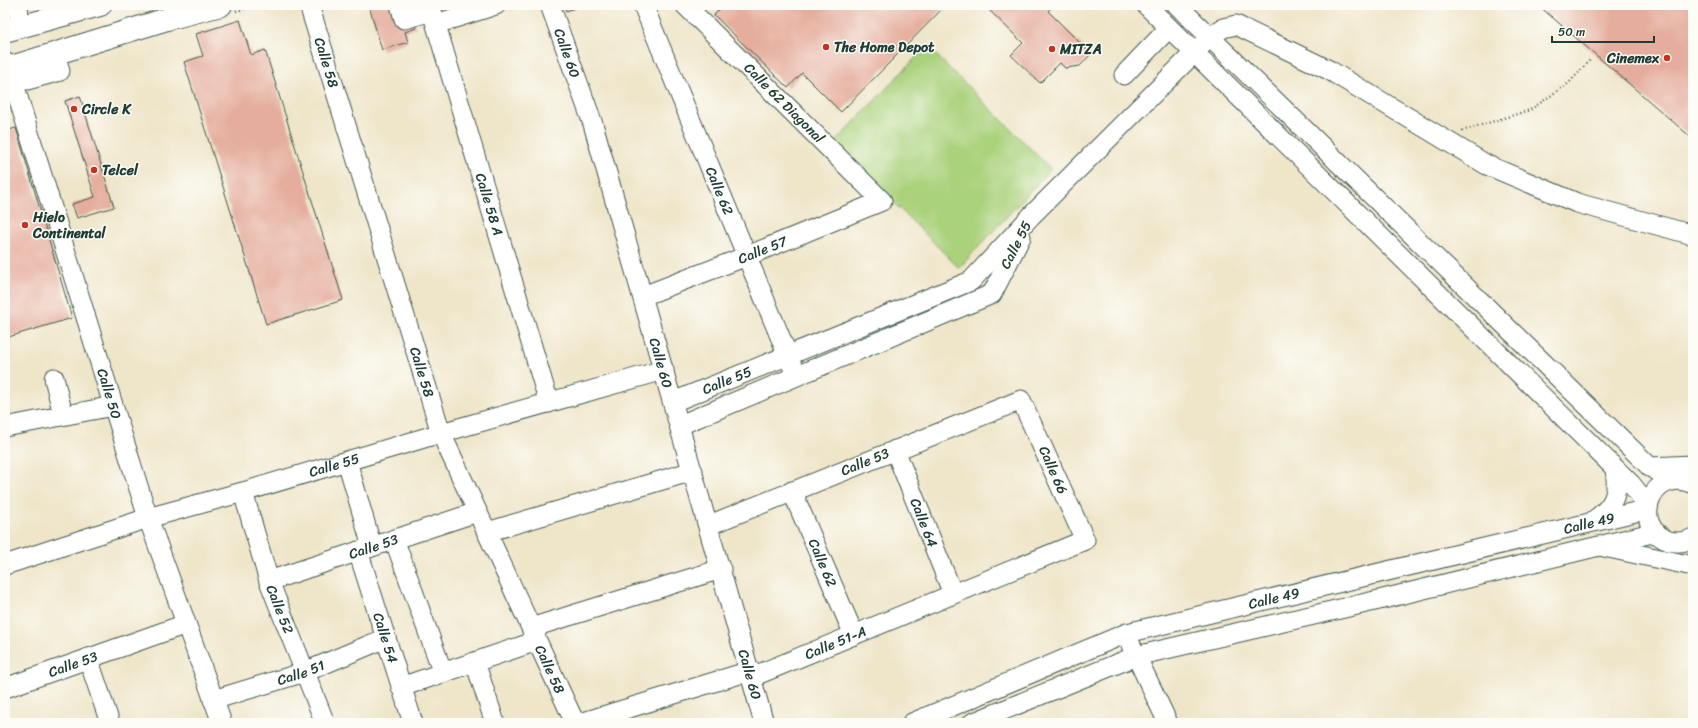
<svg xmlns="http://www.w3.org/2000/svg" width="1698" height="728" viewBox="0 0 1698 728" font-family="Sriracha,sans-serif">
  <style>
    .green { fill: #aad17c; stroke: #648758 }
    .building { fill: #e5ad9d }
    .lines { fill: none; stroke-linecap: round; stroke-linejoin: round }
    .minor-casing { stroke: #3e564a; stroke-width: 21 }
    .major-casing { stroke: #3e564a; stroke-width: 24 }
    .path { stroke: #3e564a; stroke-width: 2.5; stroke-dasharray: 1 3; stroke-linecap: butt }
    .minor { stroke: #fff; stroke-width: 19 }
    .major { stroke: #fff; stroke-width: 22 }
    .poi-dot { fill: #c8321e; stroke: #fdfcf7; stroke-width: 1.5 }
    .labels { text-anchor: middle; dominant-baseline: central; stroke-width: 3; stroke-linejoin: round; paint-order: stroke }
    .poi-label { font-size: 14px; font-weight: bold; fill: #1f3d34; stroke: #fdfcf7; text-anchor: start }
    .street-label { font-size: 14px; fill: #1f3d34; stroke: #fdfcf7 }
  </style>
  <rect width="100%" height="100%" fill="#fdfcf7"/>
  <filter id="ink" filterUnits="userSpaceOnUse"><feTurbulence type="fractalNoise" baseFrequency=".025" numOctaves="2"/><feDisplacementMap in="SourceGraphic" scale="8" xChannelSelector="R" yChannelSelector="G"/><feConvolveMatrix kernelMatrix="1 2 1 2 8 2 1 2 1" color-interpolation-filters="sRGB"/></filter>
  <filter id="wash" filterUnits="userSpaceOnUse"><feTurbulence type="fractalNoise" baseFrequency=".012" numOctaves="4" result="noise"/><feDisplacementMap in="SourceGraphic" scale="16" xChannelSelector="R" yChannelSelector="G"/><feGaussianBlur stdDeviation="0.9" result="paint"/><feColorMatrix in="noise" values="0 0 0 0 0 0 0 0 0 0 0 0 0 0 0 0 0 1.4 0 .05"/><feComposite in="paint" operator="in"/></filter>
  <g filter="url(#wash)">
    <rect width="100%" height="100%" fill="#efe6ca"/>
    <path class="green" d="M 927,46 L 1051,169 L 959,268 L 834,143 Z"/>
    <g id="blocks">
      <g class="building">
        <path d="M 5,5 L 12,5 L 5,17 Z"/>
        <path d="M 372,5 L 396,5 L 414,21 L 416,28 L 405,32 L 408,42 L 382,50 L 369,6 Z"/>
        <path d="M 563,5 L 584,5 L 566,11 Z"/>
        <path d="M 724,5 L 946,5 L 841,112 L 802,73 L 788,88 L 714,15 Z"/>
        <path d="M 984,5 L 1006,5 L 1009,8 L 1012,5 L 1054,5 L 1048,11 L 1091,54 L 1080,66 L 1065,68 L 1060,63 L 1040,83 L 1011,55 L 1023,43 Z"/>
        <path d="M 1538,5 L 1693,5 L 1693,139 Z"/>
        <path d="M 240,20 L 251,55 L 265,50 L 343,300 L 266,324 L 184,62 L 203,56 L 196,34 Z"/>
        <path d="M 80,96 L 114,207 L 77,218 L 72,204 L 95,197 L 65,101 Z"/>
        <path d="M 16,128 L 72,318 L 5,338 L 5,131 Z"/>
      </g>
    </g>
  </g>
  <g filter="url(#ink)">
    <use href="#blocks" fill-opacity="0" stroke="#3e564a" stroke-width="1"/>
    <g class="lines">
      <defs>
        <g id="minor">
          <path d="M 18,5 L 20,27"/>
          <path id="s1" d="M 309,5 L 441,433 L 575,723"/>
          <path d="M 400,5 L 404,19 L 432,11"/>
          <path id="s2" d="M 430,5 L 549,403"/>
          <path id="s3" d="M 550,5 L 593,124 L 764,723"/>
          <path id="s4" d="M 643,5 L 793,368"/>
          <path d="M 1146,5 L 1631,484 L 1648,505"/>
          <path d="M 1177,5 L 1650,467 L 1673,480"/>
          <path d="M 436,24 L 496,5"/>
          <path id="s5" d="M 5,62 L 9,68 L 21,107 L 148,518 L 222,723"/>
          <path d="M 22,64 L 27,80 L 60,71 L 55,54"/>
          <path d="M 1124,75 L 1169,28"/>
          <path id="s6" d="M 643,296 L 747,256 L 882,201 L 685,5"/>
          <path d="M 54,378 L 63,415"/>
          <path id="s7" d="M 673,402 L 971,281 L 1031,216 L 1210,37 L 1223,28 L 1236,25 L 1329,70 L 1487,165 L 1577,203 L 1693,235"/>
          <path d="M 680,425 L 992,294 L 1021,237"/>
          <path d="M 5,427 L 113,406"/>
          <path id="s8" d="M 895,450 L 953,594"/>
          <path d="M 347,461 L 372,547"/>
          <path d="M 1650,467 L 1693,465"/>
          <path d="M 1693,484 C 1652,465 1628,526 1669,541 C 1677,543 1686,542 1693,538"/>
          <path id="s9" d="M 792,491 L 854,635"/>
          <path id="s10" d="M 243,492 L 269,581 L 325,723"/>
          <path d="M 1593,521 C 1614,506 1619,495 1615,469"/>
          <path d="M 487,532 L 693,471"/>
          <path d="M 394,539 L 443,673"/>
          <path d="M 1604,547 L 1693,566"/>
          <path id="s11" d="M 358,551 L 413,723"/>
          <path id="s12" d="M 5,565 L 148,518 L 243,492 L 441,433 L 664,370"/>
          <path id="s13" d="M 269,581 L 477,512"/>
          <path d="M 1131,645 L 1168,723"/>
          <path d="M 88,658 L 110,723"/>
          <path d="M 475,662 L 495,723"/>
          <path d="M 401,687 L 528,644 L 540,625 L 721,569"/>
          <path id="s14" d="M 5,688 L 186,624"/>
          <path id="s15" d="M 213,700 L 305,672 L 386,638"/>
          <path id="s16" d="M 580,723 L 740,674 L 759,674 L 1085,540 L 1021,400 L 709,525"/>
          <path id="s17" d="M 912,723 L 1127,633 L 1648,509"/>
          <path d="M 972,723 L 1136,656 L 1379,600 L 1656,532"/>
        </g>
        <g id="major">
          <path d="M 5,31 L 100,5"/>
          <path d="M 5,69 L 167,19 L 221,5"/>
        </g>
      </defs>
      <use href="#minor" class="minor-casing"/>
      <use href="#major" class="major-casing"/>
      <g class="path">
        <path d="M 236,11 L 259,5"/>
        <path d="M 1462,131 L 1530,110 L 1569,83 L 1590,60"/>
      </g>
      <use href="#minor" class="minor"/>
      <use href="#major" class="major"/>
    </g>
  </g>
  <g class="poi-dot">
    <circle cx="826" cy="47" r="4"/>
    <circle cx="1052" cy="49" r="4"/>
    <circle cx="1667" cy="58" r="4"/>
    <circle cx="74" cy="109" r="4"/>
    <circle cx="94" cy="170" r="4"/>
    <circle cx="25" cy="225" r="4"/>
  </g>
  <g class="labels">
    <g class="poi-label">
      <text x="834" y="47">The Home Depot</text>
      <text x="1060" y="49">MITZA</text>
      <text x="1659" y="58" text-anchor="end">Cinemex</text>
      <text x="82" y="109">Circle K</text>
      <text x="102" y="170">Telcel</text>
      <text x="33" y="217">Hielo<tspan x="33" dy="16">Continental</tspan></text>
    </g>
    <g class="street-label">
      <text stroke="none"><textPath href="#s3" startOffset="51">Calle 60</textPath></text>
      <text stroke="none"><textPath href="#s1" startOffset="60">Calle 58</textPath></text>
      <text transform="translate(784 103) rotate(45)">Calle 62 Diagonal</text>
      <text stroke="none"><textPath href="#s4" startOffset="201">Calle 62</textPath></text>
      <text stroke="none"><textPath href="#s2" startOffset="208">Calle 58 A</textPath></text>
      <text transform="translate(1016 245) rotate(-63)">Calle 55</text>
      <text stroke="none"><textPath href="#s6" startOffset="128">Calle 57</textPath></text>
      <text stroke="none"><textPath href="#s3" startOffset="375">Calle 60</textPath></text>
      <text stroke="none"><textPath href="#s1" startOffset="384">Calle 58</textPath></text>
      <text stroke="none"><textPath href="#s7" startOffset="58">Calle 55</textPath></text>
      <text stroke="none"><textPath href="#s5" startOffset="348">Calle 50</textPath></text>
      <text transform="translate(865 462) rotate(-22)">Calle 53</text>
      <text stroke="none"><textPath href="#s12" startOffset="344">Calle 55</textPath></text>
      <text transform="translate(1053 470) rotate(66)">Calle 66</text>
      <text stroke="none"><textPath href="#s8" startOffset="78">Calle 64</textPath></text>
      <text stroke="none"><textPath href="#s17" startOffset="708">Calle 49</textPath></text>
      <text stroke="none"><textPath href="#s13" startOffset="110">Calle 53</textPath></text>
      <text stroke="none"><textPath href="#s9" startOffset="78">Calle 62</textPath></text>
      <text stroke="none"><textPath href="#s17" startOffset="384">Calle 49</textPath></text>
      <text stroke="none"><textPath href="#s10" startOffset="123">Calle 52</textPath></text>
      <text stroke="none"><textPath href="#s11" startOffset="91">Calle 54</textPath></text>
      <text stroke="none"><textPath href="#s16" startOffset="269">Calle 51-A</textPath></text>
      <text stroke="none"><textPath href="#s14" startOffset="72">Calle 53</textPath></text>
      <text stroke="none"><textPath href="#s1" startOffset="708">Calle 58</textPath></text>
      <text stroke="none"><textPath href="#s15" startOffset="92">Calle 51</textPath></text>
      <text stroke="none"><textPath href="#s3" startOffset="699">Calle 60</textPath></text>
    </g>
  </g>
  <rect width="1698" height="728" fill="none" stroke="#fdfcf7" stroke-width="20"/>
  <path d="M1552 36v6h102v-6" fill="none" stroke="#1f3d34" stroke-width="2"/>
  <text x="1558" y="36" font-size="12" fill="#1f3d34" stroke="#fdfcf7" stroke-width="3" paint-order="stroke">50 m</text>
</svg>
